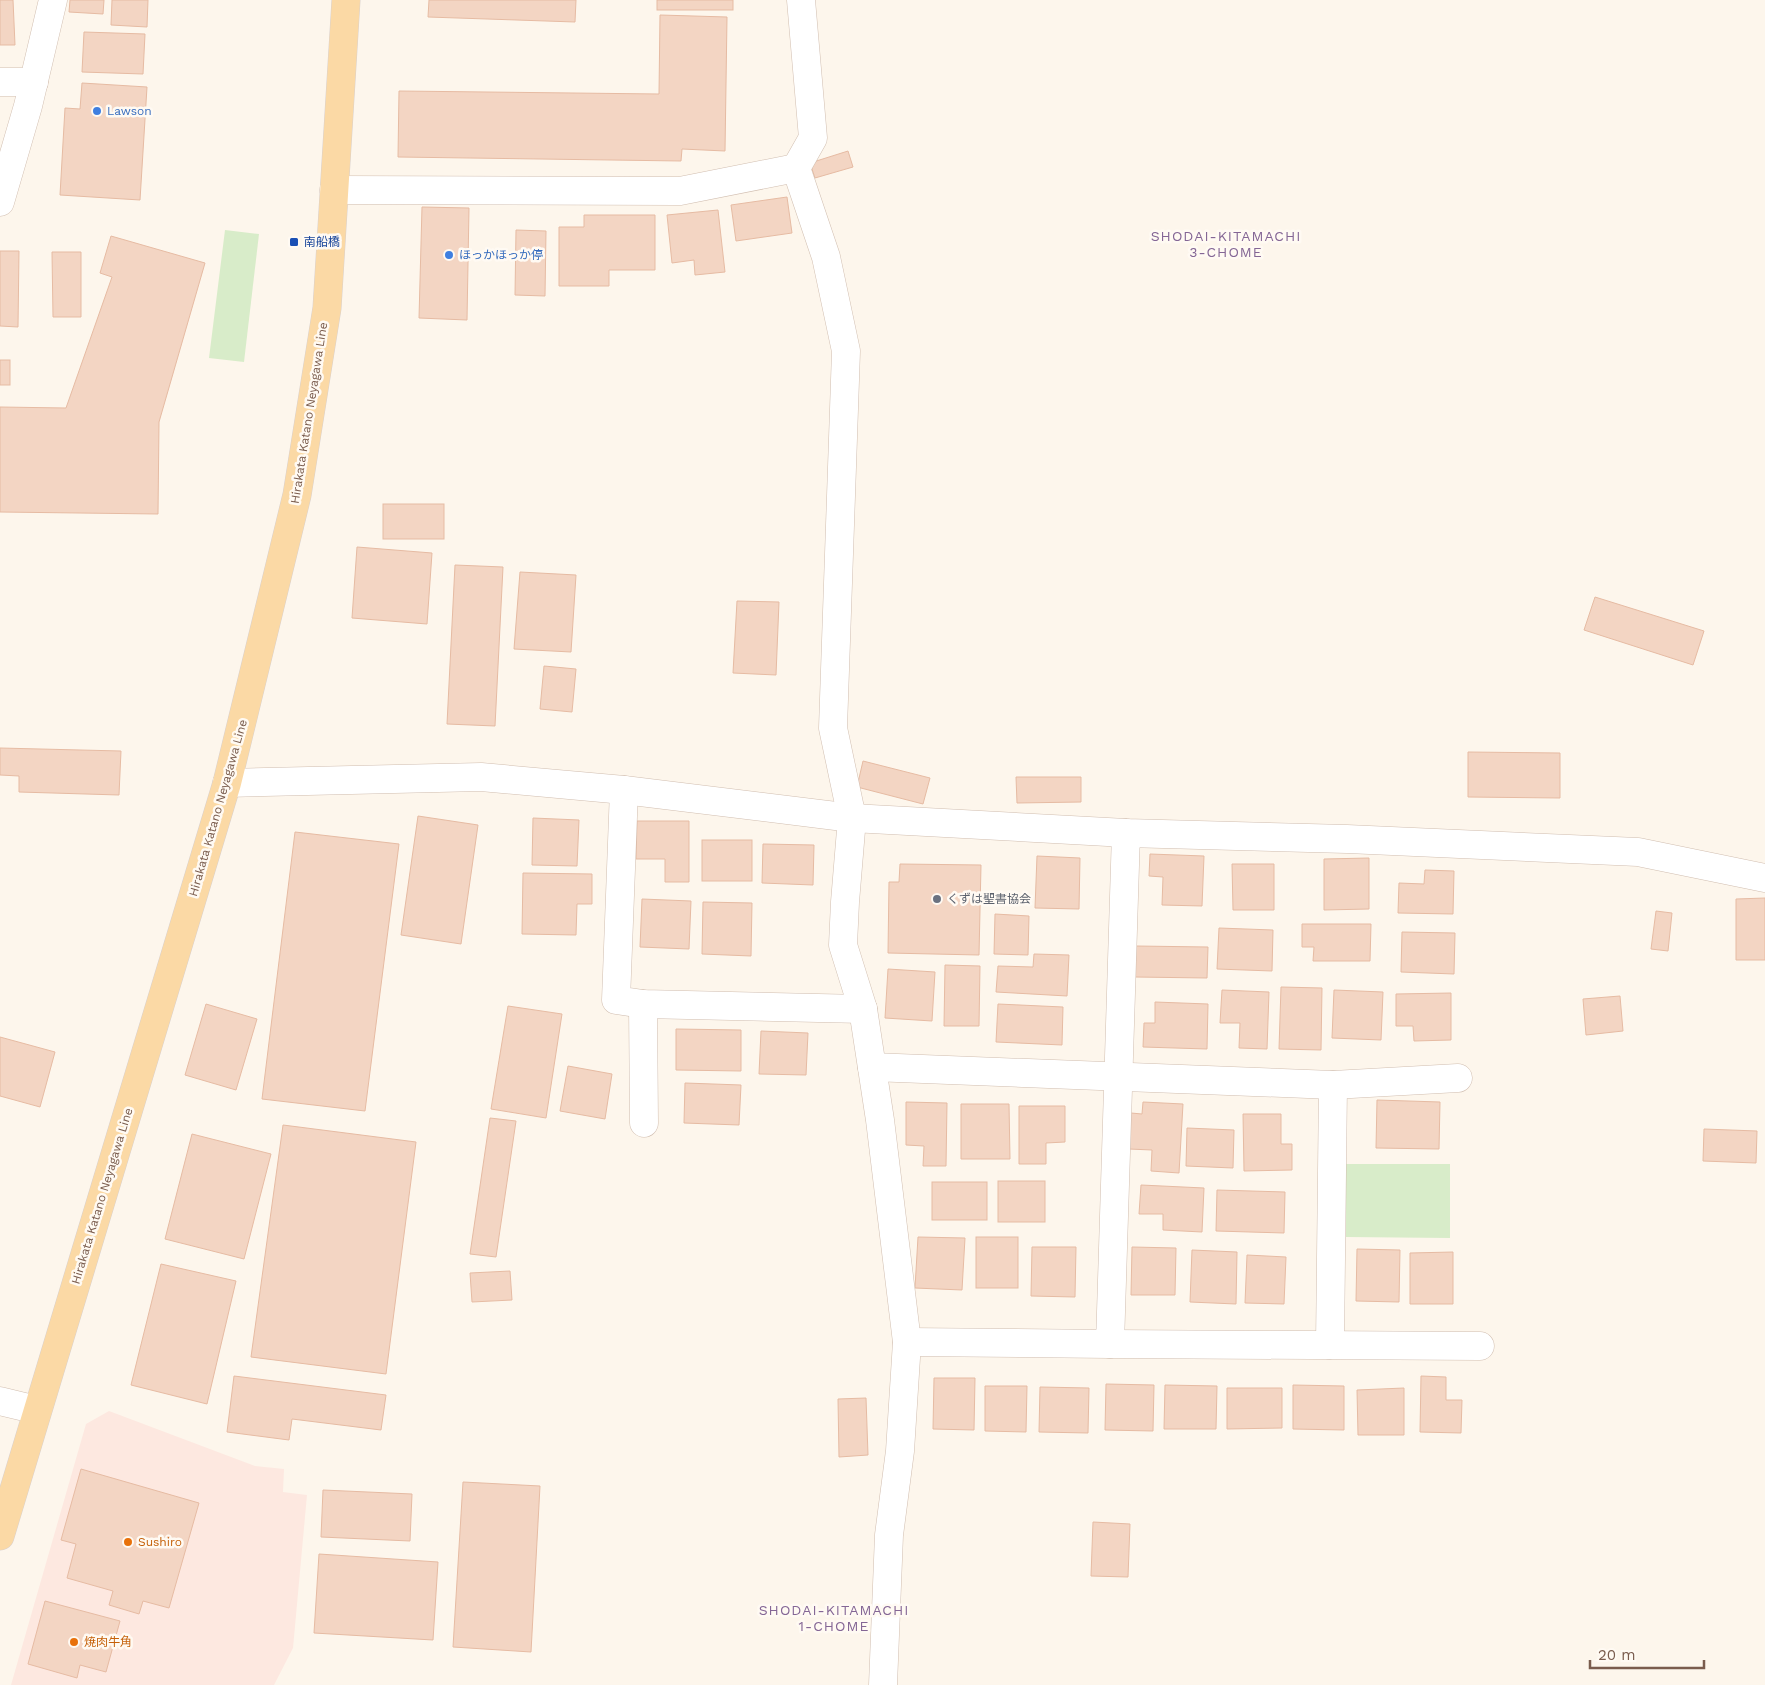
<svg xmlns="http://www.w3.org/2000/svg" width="1765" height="1685" viewBox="0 0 1765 1685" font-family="'Work Sans','Noto Sans JP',sans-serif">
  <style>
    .commercial { fill: #fde8e0 }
    .green { fill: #d8ecc9 }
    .building { fill: #f3d5c3; stroke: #e6bba3 }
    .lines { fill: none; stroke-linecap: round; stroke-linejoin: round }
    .minor-casing { stroke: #d1beb0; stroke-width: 29 }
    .major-casing { stroke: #dad1cd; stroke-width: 29 }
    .minor { stroke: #fff; stroke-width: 28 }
    .major { stroke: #fbd9a5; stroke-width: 28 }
    .shop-dot { fill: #3f7fe0; stroke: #fffaf3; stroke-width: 2 }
    .transit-dot { fill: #1a4fb4; stroke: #fffaf3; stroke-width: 2 }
    .worship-dot { fill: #6b7280; stroke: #fffaf3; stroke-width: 2 }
    .food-dot { fill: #e8710a; stroke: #fffaf3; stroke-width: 2 }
    .labels { text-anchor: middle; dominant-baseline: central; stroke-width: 5; stroke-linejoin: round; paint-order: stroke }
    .shop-label { font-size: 12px; fill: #366cbe; stroke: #fffaf3; text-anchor: start }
    .transit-label { font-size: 12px; fill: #164399; stroke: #fffaf3; text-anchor: start }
    .street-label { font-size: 12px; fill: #7a5c4d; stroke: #fffaf3 }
    .worship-label { font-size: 12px; fill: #5b616d; stroke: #fffaf3; text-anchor: start }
    .food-label { font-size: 12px; fill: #c56008; stroke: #fffaf3; text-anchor: start }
    .neighbourhood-label { font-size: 14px; letter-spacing: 1px; fill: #846695; stroke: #fffaf3 }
  </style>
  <rect width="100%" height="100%" fill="#fdf6ec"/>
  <path class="commercial" d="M 109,1411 L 255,1466 L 284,1469 L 283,1492 L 307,1495 L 293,1648 L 274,1685 L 11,1685 L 86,1424 Z"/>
  <g class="green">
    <path d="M 225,230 L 259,234 L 244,362 L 209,358 Z"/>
    <path d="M 1346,1164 L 1450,1164 L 1450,1238 L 1346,1237 Z"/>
  </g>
  <g class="building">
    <path d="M 0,0 L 13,0 L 15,45 L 0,45 Z"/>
    <path d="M 70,0 L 104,0 L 103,14 L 69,12 Z"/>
    <path d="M 112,0 L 148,0 L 147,27 L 111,25 Z"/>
    <path d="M 429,0 L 576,0 L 575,22 L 428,17 Z"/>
    <rect x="657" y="0" width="76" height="10"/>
    <path d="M 660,15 L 727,17 L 725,151 L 682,149 L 681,161 L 398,157 L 399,91 L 659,94 Z"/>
    <path d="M 84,32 L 145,34 L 143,74 L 82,72 Z"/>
    <path d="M 82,83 L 147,87 L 140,200 L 60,195 L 65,108 L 80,109 Z"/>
    <path d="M 848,151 L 853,167 L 815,178 L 810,163 Z"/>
    <path d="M 787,197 L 792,233 L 736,241 L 731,205 Z"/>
    <path d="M 422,207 L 469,208 L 467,320 L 419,318 Z"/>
    <path d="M 718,210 L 725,272 L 695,275 L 694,260 L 672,263 L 667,215 Z"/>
    <path d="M 584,215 L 655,215 L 655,270 L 609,270 L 609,286 L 559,286 L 559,227 L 584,227 Z"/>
    <path d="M 516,230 L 546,231 L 545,296 L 515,295 Z"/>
    <path d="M 111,236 L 205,263 L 159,422 L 158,514 L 0,512 L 0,407 L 66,408 L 112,277 L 100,273 Z"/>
    <path d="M 0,251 L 19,251 L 18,327 L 0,326 Z"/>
    <path d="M 52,252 L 81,252 L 81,317 L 53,317 Z"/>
    <rect x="0" y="360" width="10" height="25"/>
    <rect x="383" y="504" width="61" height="35"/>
    <path d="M 357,547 L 432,553 L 427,624 L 352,618 Z"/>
    <path d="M 455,565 L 503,567 L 495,726 L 447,724 Z"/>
    <path d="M 520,572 L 576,575 L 571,652 L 514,649 Z"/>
    <path d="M 1595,597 L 1704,631 L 1693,665 L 1584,630 Z"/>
    <path d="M 737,601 L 779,602 L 776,675 L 733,673 Z"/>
    <path d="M 544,666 L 576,669 L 572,712 L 540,709 Z"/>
    <path d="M 0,748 L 121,751 L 119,795 L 19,792 L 19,776 L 0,775 Z"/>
    <path d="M 1468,752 L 1560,753 L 1560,798 L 1468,797 Z"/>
    <path d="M 863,761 L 930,778 L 923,804 L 857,787 Z"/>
    <path d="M 1016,777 L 1081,777 L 1081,802 L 1017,803 Z"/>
    <path d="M 418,816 L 478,825 L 461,944 L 401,935 Z"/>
    <path d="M 533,818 L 579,820 L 577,866 L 532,865 Z"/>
    <path d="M 637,821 L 689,821 L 689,882 L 665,882 L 665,859 L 636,859 Z"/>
    <path d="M 295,832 L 399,844 L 365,1111 L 262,1099 Z"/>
    <rect x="702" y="840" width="50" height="41"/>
    <path d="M 763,844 L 814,845 L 813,885 L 762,883 Z"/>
    <path d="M 1150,854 L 1204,856 L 1202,906 L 1162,905 L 1163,877 L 1149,876 Z"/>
    <path d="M 1037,856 L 1080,858 L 1079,909 L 1035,908 Z"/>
    <path d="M 1369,858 L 1369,909 L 1324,910 L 1324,859 Z"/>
    <path d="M 900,864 L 981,865 L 979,955 L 888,953 L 889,882 L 899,882 Z"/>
    <path d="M 1232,864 L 1274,864 L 1274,910 L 1233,910 Z"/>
    <path d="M 1425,870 L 1454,871 L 1453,914 L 1398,913 L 1399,883 L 1424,884 Z"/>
    <path d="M 523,873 L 592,874 L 592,904 L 577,904 L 576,935 L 522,934 Z"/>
    <path d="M 1765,898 L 1765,960 L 1736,960 L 1736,899 Z"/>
    <path d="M 642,899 L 691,901 L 689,949 L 640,947 Z"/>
    <path d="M 703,902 L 752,903 L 751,956 L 702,954 Z"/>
    <path d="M 1656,911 L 1672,913 L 1668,951 L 1651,949 Z"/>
    <path d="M 995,914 L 1029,916 L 1028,955 L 994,954 Z"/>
    <path d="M 1302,924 L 1371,924 L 1370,961 L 1313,961 L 1314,947 L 1302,947 Z"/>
    <path d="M 1219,928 L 1273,930 L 1272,971 L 1217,969 Z"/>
    <path d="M 1402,932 L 1455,933 L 1454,974 L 1401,972 Z"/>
    <path d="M 1136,946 L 1208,947 L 1207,978 L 1135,977 Z"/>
    <path d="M 1034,954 L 1069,955 L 1067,996 L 996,992 L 998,966 L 1033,967 Z"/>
    <path d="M 945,965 L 980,966 L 979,1026 L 944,1026 Z"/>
    <path d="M 888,969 L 935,972 L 932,1021 L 885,1018 Z"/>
    <path d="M 1281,987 L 1322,988 L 1321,1050 L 1279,1049 Z"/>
    <path d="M 1222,990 L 1269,992 L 1267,1049 L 1239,1048 L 1240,1023 L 1220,1023 Z"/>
    <path d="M 1334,990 L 1383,992 L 1381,1040 L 1332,1038 Z"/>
    <path d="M 1451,993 L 1451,1040 L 1414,1041 L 1413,1026 L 1396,1026 L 1396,994 Z"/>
    <path d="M 1620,996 L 1623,1031 L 1586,1035 L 1583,999 Z"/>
    <path d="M 1155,1002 L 1208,1004 L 1207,1049 L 1143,1047 L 1144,1023 L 1155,1023 Z"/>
    <path d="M 206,1004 L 257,1019 L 236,1090 L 185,1075 Z"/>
    <path d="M 998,1004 L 1063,1007 L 1062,1045 L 996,1042 Z"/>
    <path d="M 508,1006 L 562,1014 L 546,1118 L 491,1109 Z"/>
    <path d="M 676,1029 L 741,1030 L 741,1071 L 676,1070 Z"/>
    <path d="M 761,1031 L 808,1033 L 806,1075 L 759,1074 Z"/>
    <path d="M 0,1037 L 55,1052 L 40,1107 L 0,1096 Z"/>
    <path d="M 568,1066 L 612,1074 L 605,1119 L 560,1111 Z"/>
    <path d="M 685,1083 L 741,1085 L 739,1125 L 684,1123 Z"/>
    <path d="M 1377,1100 L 1440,1102 L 1439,1149 L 1376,1148 Z"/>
    <path d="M 906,1102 L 947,1103 L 946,1166 L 923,1166 L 924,1146 L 906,1145 Z"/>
    <path d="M 1143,1102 L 1183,1104 L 1179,1173 L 1151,1171 L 1152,1150 L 1129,1149 L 1131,1113 L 1142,1114 Z"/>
    <path d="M 961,1104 L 1009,1104 L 1010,1159 L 961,1159 Z"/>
    <path d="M 1019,1106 L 1065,1106 L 1065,1142 L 1046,1143 L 1046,1164 L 1019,1164 Z"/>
    <path d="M 1243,1114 L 1281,1114 L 1281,1144 L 1292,1144 L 1292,1170 L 1244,1171 Z"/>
    <path d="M 490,1118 L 516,1121 L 496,1257 L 470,1254 Z"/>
    <path d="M 283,1125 L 416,1142 L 386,1374 L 251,1357 Z"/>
    <path d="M 1187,1128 L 1234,1130 L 1233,1168 L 1186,1166 Z"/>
    <path d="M 1704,1129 L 1757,1131 L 1756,1163 L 1703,1161 Z"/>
    <path d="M 192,1134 L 271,1154 L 244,1259 L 165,1239 Z"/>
    <rect x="998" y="1181" width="47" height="41"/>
    <rect x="932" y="1182" width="55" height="38"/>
    <path d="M 1141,1185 L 1204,1188 L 1202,1232 L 1163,1230 L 1163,1214 L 1139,1214 Z"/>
    <path d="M 1217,1190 L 1285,1192 L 1284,1233 L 1216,1231 Z"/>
    <path d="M 918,1237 L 965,1238 L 962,1290 L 915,1288 Z"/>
    <rect x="976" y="1237" width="42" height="51"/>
    <path d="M 1032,1247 L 1076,1247 L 1075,1297 L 1031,1296 Z"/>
    <path d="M 1132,1247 L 1176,1248 L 1175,1295 L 1131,1295 Z"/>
    <path d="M 1357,1249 L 1400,1250 L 1399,1302 L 1356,1301 Z"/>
    <path d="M 1192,1250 L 1237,1252 L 1236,1304 L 1190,1302 Z"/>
    <path d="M 1453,1252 L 1453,1304 L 1410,1304 L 1410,1253 Z"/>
    <path d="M 1247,1255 L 1286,1257 L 1284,1304 L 1245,1303 Z"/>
    <path d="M 161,1264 L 236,1281 L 207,1404 L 131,1385 Z"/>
    <path d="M 510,1271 L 512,1300 L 472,1302 L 470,1273 Z"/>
    <path d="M 234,1376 L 386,1395 L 381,1430 L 292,1419 L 289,1440 L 227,1432 Z"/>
    <path d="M 1421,1376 L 1446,1377 L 1446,1400 L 1462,1400 L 1461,1433 L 1420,1432 Z"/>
    <path d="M 934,1378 L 975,1378 L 974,1430 L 933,1429 Z"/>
    <path d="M 1106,1384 L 1154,1385 L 1153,1431 L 1105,1430 Z"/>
    <path d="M 1165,1385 L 1217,1386 L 1216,1429 L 1164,1429 Z"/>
    <path d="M 1293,1385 L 1344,1386 L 1344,1430 L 1293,1429 Z"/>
    <path d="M 985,1386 L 1027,1386 L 1026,1432 L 985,1431 Z"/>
    <path d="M 1040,1387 L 1089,1388 L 1088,1433 L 1039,1432 Z"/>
    <path d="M 1227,1388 L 1282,1388 L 1282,1428 L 1227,1429 Z"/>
    <path d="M 1404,1388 L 1404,1435 L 1358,1435 L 1357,1390 Z"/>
    <path d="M 866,1398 L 868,1455 L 839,1457 L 838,1399 Z"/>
    <path d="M 81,1469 L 199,1503 L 169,1608 L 143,1601 L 139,1614 L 109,1605 L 113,1591 L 67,1578 L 76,1544 L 61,1540 Z"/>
    <path d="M 463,1482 L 540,1486 L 531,1652 L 453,1647 Z"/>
    <path d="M 323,1490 L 412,1494 L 410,1541 L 321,1537 Z"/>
    <path d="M 1093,1522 L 1130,1524 L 1128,1577 L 1091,1576 Z"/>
    <path d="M 319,1554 L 438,1562 L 433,1640 L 314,1633 Z"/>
    <path d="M 45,1601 L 120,1621 L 106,1672 L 80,1665 L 77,1678 L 28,1664 Z"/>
  </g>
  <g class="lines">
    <defs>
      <g id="minor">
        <path d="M 801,0 L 813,138 L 796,168 L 826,257 L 846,351 L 833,728 L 852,818 L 845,902 L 843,945 L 863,1009 L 880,1120 L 907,1342 L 900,1451 L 889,1535 L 883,1685"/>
        <path d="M 0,82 L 34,82"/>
        <path d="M 334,190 L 680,191 L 796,168"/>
        <path d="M 0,202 L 28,106 L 53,0"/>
        <path d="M 227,783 L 481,777 L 624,790 L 852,818 L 1126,833 L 1347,839 L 1638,852 L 1765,878"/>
        <path d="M 624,790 L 616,1000 L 643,1004 L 863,1009"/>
        <path d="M 643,1004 L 644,1123"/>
        <path d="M 872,1067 L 1333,1085 L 1458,1078"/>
        <path d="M 907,1342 L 1110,1344 L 1126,833"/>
        <path d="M 1110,1344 L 1480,1346"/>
        <path d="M 1330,1345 L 1333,1085"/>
        <path d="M 0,1401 L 37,1410"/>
      </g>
      <path id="major" d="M 0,1536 L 227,783 L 297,495 L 327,308 L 346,0"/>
    </defs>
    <use href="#minor" class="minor-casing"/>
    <use href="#major" class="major-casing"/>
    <use href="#minor" class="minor"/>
    <use href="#major" class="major"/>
  </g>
  <g class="shop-dot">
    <circle cx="97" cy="111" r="5"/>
    <circle cx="449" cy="255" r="5"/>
  </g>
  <rect class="transit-dot" x="289" y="237" width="10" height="10" rx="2.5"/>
  <circle class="worship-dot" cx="937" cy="899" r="5"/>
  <g class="food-dot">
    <circle cx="128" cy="1542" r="5"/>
    <circle cx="74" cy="1642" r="5"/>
  </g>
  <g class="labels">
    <g class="shop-label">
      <text x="107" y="111">Lawson</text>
      <text x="459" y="255">ほっかほっか停</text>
    </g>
    <g class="transit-label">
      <text x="304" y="242">南船橋</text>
    </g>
    <g class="street-label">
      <text transform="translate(309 413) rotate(-81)">Hirakata Katano Neyagawa Line</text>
      <text transform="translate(218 808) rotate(-74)">Hirakata Katano Neyagawa Line</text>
      <text transform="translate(102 1196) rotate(-73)">Hirakata Katano Neyagawa Line</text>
    </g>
    <g class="worship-label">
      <text x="947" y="899">くずは聖書協会</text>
    </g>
    <g class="food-label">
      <text x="138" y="1542">Sushiro</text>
      <text x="84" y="1642">焼肉牛角</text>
    </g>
    <g class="neighbourhood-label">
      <text x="1226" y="236">SHODAI-KITAMACHI<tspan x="1226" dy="16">3-CHOME</tspan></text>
      <text x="834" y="1610">SHODAI-KITAMACHI<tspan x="834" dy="16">1-CHOME</tspan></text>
    </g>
  </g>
  <path d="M1590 1660v8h114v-8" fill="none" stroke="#7a5c4d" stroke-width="2.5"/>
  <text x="1598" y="1660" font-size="15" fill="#7a5c4d" stroke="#fffaf3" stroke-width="4" paint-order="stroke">20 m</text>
</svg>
